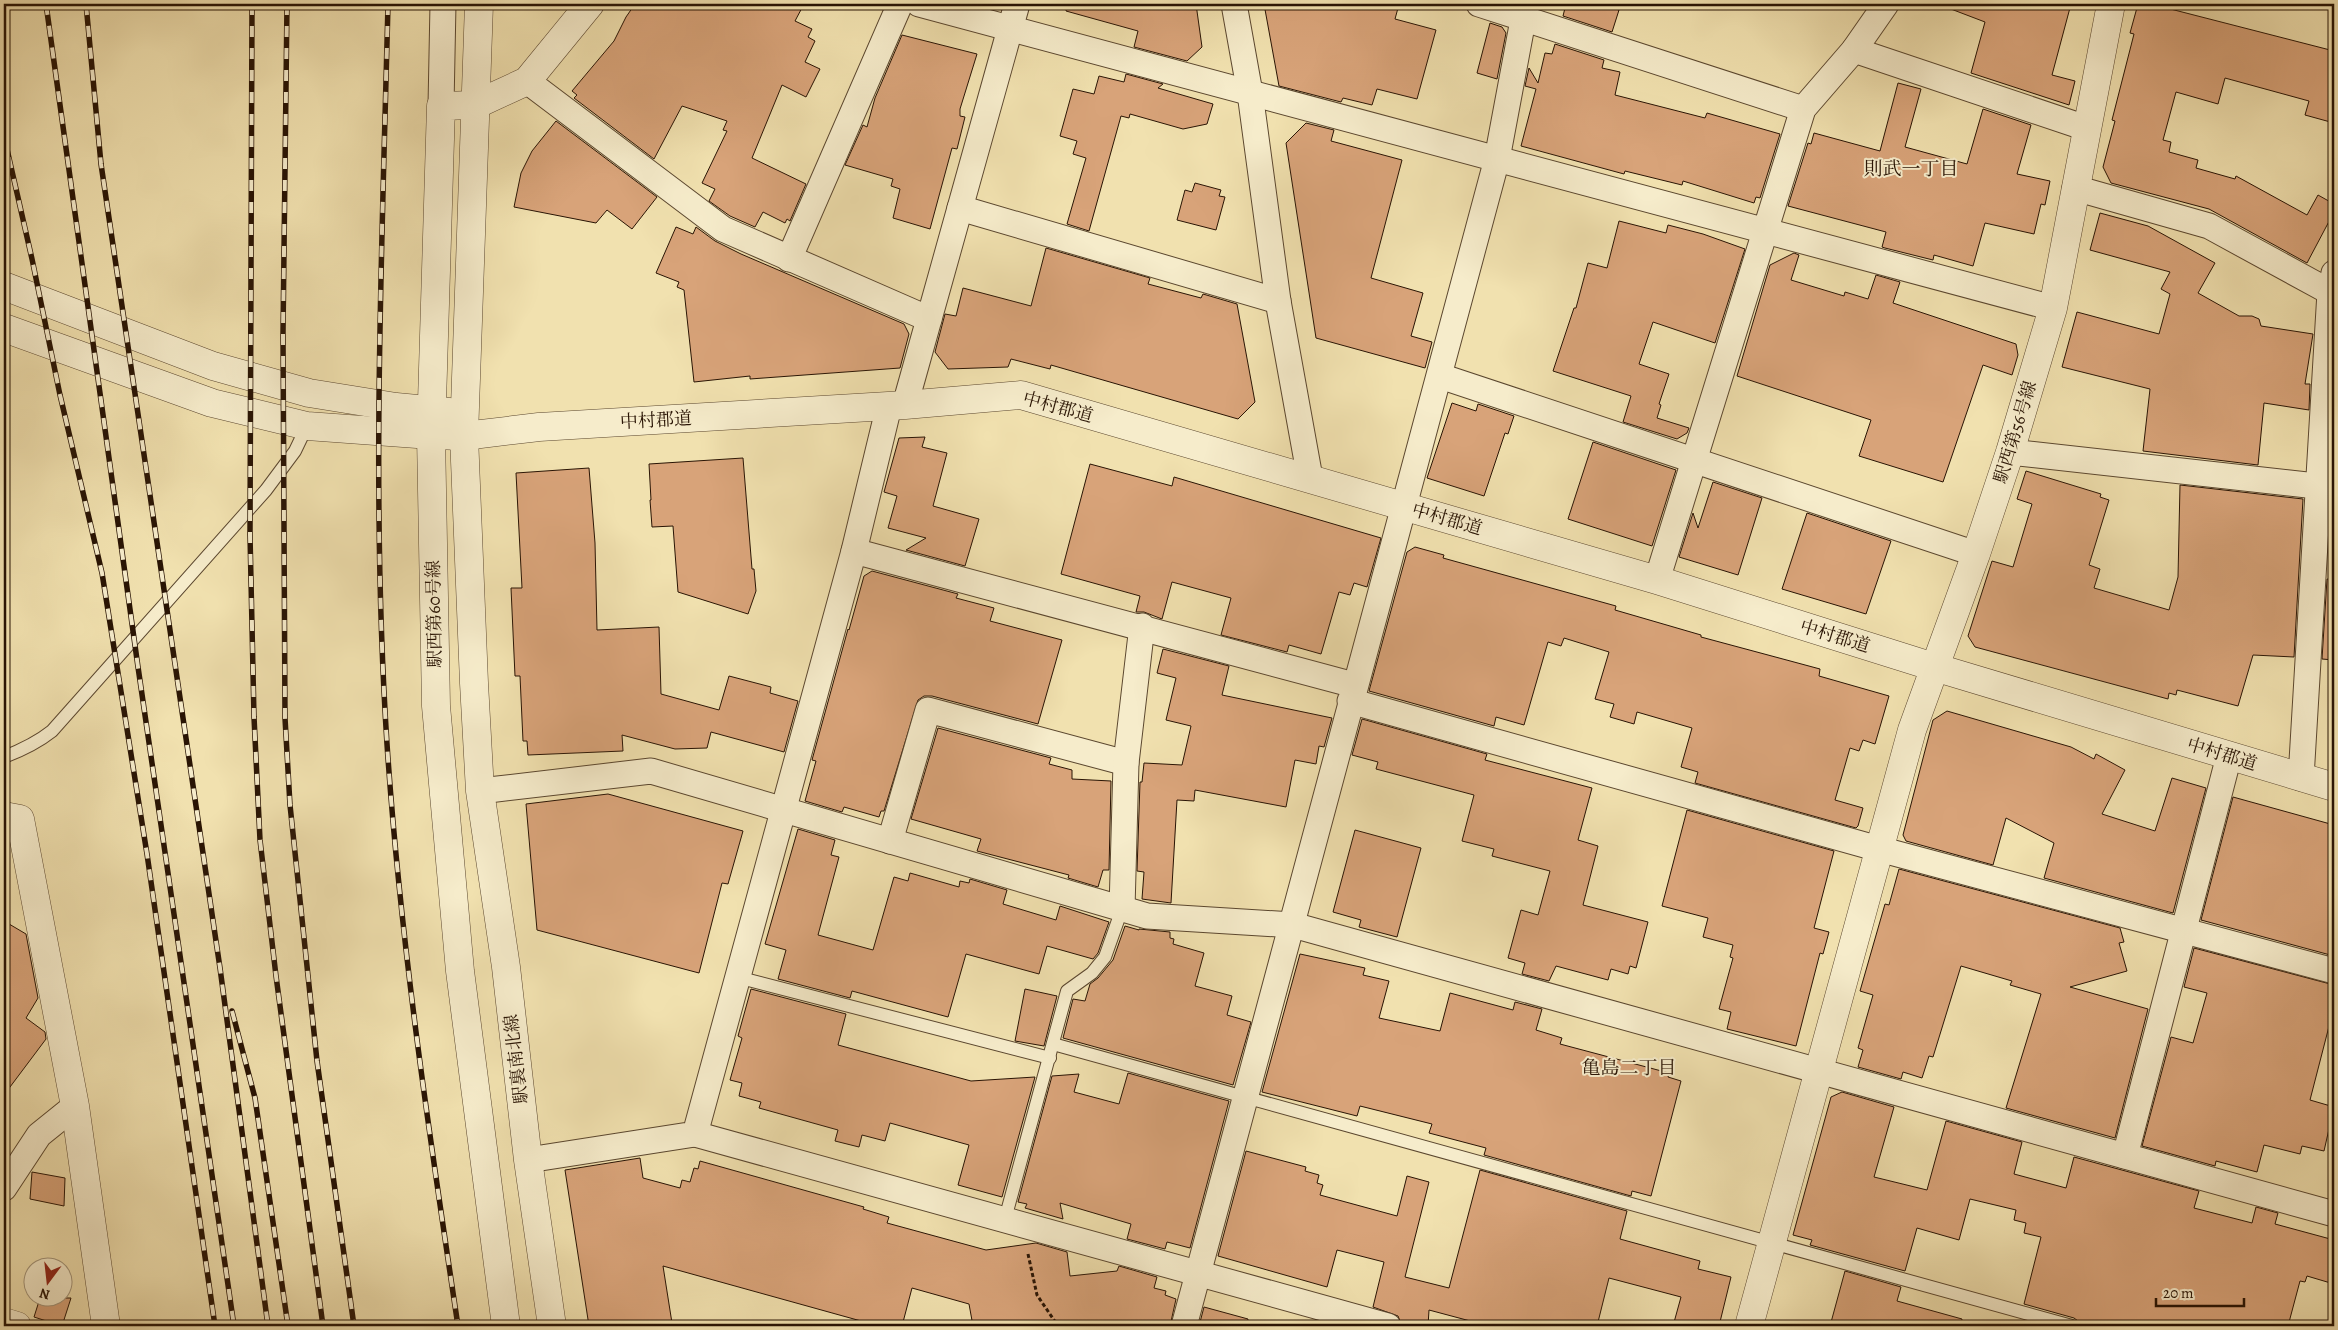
<svg xmlns="http://www.w3.org/2000/svg" width="2338" height="1330" viewBox="0 0 2338 1330" font-family="Alegreya,'Noto Serif JP',serif">
  <style>
    .building { fill: #d8a379; stroke: #291404 }
    .lines { fill: none; stroke-linecap: round; stroke-linejoin: round }
    .service-casing { stroke: #5b472f; stroke-width: 14 }
    .minor-casing { stroke: #5b472f; stroke-width: 27 }
    .tertiary-casing { stroke: #5b472f; stroke-width: 29 }
    .path { stroke: #291404; stroke-width: 3; stroke-dasharray: 4 2.5; stroke-linecap: butt }
    .service { stroke: #f6eccb; stroke-width: 12 }
    .minor { stroke: #f6eccb; stroke-width: 25 }
    .tertiary { stroke: #f6eccb; stroke-width: 28 }
    .rail-casing { stroke: #291404; stroke-width: 5.5 }
    .rail { stroke: #f6eccb; stroke-width: 4; stroke-dasharray: 11; stroke-linecap: butt }
    .labels { text-anchor: middle; dominant-baseline: central; stroke-width: 4; stroke-linejoin: round; paint-order: stroke }
    .street-label { font-size: 18px; fill: #291404; stroke: #f6eccb }
    .neighbourhood-label { font-size: 19px; fill: #291404; stroke: #f6eccb }
  </style>
  <rect width="100%" height="100%" fill="#f1e1af"/>
  <filter id="stains"><feTurbulence type="fractalNoise" baseFrequency=".004" numOctaves="4"/><feColorMatrix values="0 0 0 0 .2 0 0 0 0 .09 0 0 0 0 .02 0 0 0 .5 -.17"/></filter>
  <radialGradient id="worn" r=".72"><stop offset=".6" stop-color="#630" stop-opacity="0"/><stop offset="1" stop-color="#630" stop-opacity=".3"/></radialGradient>
  <g class="building">
    <path d="M 635,4 L 804,4 L 795,21 L 812,29 L 808,37 L 815,41 L 805,62 L 820,69 L 806,97 L 782,85 L 752,158 L 806,184 L 790,221 L 787,219 L 785,223 L 763,212 L 755,227 L 730,216 L 709,201 L 715,189 L 702,183 L 727,131 L 723,130 L 727,121 L 682,106 L 654,159 L 574,98 L 577,95 L 572,91 L 614,41 L 626,17 Z"/>
    <path d="M 1067,4 L 1196,4 L 1202,47 L 1187,61 L 1134,47 L 1138,31 L 1066,11 Z"/>
    <path d="M 1264,4 L 1383,4 L 1398,8 L 1395,19 L 1436,30 L 1417,99 L 1377,89 L 1372,105 L 1343,98 L 1341,102 L 1279,86 Z"/>
    <path d="M 1566,4 L 1598,4 L 1619,10 L 1612,32 L 1563,16 Z"/>
    <path d="M 1943,4 L 2071,4 L 2052,75 L 2075,81 L 2069,105 L 1971,73 L 1985,22 L 1943,6 Z"/>
    <path d="M 2138,4 L 2151,4 L 2334,51 L 2334,123 L 2305,115 L 2309,101 L 2225,78 L 2218,104 L 2176,92 L 2163,140 L 2171,142 L 2169,152 L 2198,160 L 2196,168 L 2235,179 L 2236,176 L 2307,215 L 2318,195 L 2334,204 L 2334,212 L 2307,263 L 2209,209 L 2111,183 L 2103,167 L 2115,121 L 2112,120 L 2134,34 L 2130,33 Z"/>
    <path d="M 1490,23 L 1502,27 L 1506,33 L 1497,79 L 1477,73 Z"/>
    <path d="M 902,35 L 977,54 L 960,109 L 960,116 L 965,117 L 957,149 L 952,148 L 930,229 L 893,218 L 900,189 L 891,186 L 893,179 L 845,165 L 863,125 L 867,127 L 875,98 Z"/>
    <path d="M 1555,44 L 1604,60 L 1602,68 L 1620,72 L 1615,95 L 1705,118 L 1707,113 L 1780,134 L 1760,198 L 1756,197 L 1754,203 L 1683,181 L 1682,185 L 1625,171 L 1624,174 L 1521,146 L 1536,89 L 1525,86 L 1529,68 L 1538,83 L 1545,53 L 1552,54 Z"/>
    <path d="M 1126,74 L 1163,84 L 1158,88 L 1213,104 L 1207,124 L 1183,129 L 1130,114 L 1129,118 L 1121,116 L 1089,231 L 1067,224 L 1086,158 L 1073,154 L 1077,141 L 1060,136 L 1073,89 L 1094,94 L 1099,76 L 1124,82 Z"/>
    <path d="M 1898,83 L 1921,89 L 1905,147 L 1967,164 L 1983,109 L 2031,125 L 2017,174 L 2050,181 L 2045,205 L 2041,204 L 2034,234 L 1985,223 L 1973,266 L 1934,255 L 1933,260 L 1885,248 L 1882,247 L 1886,232 L 1788,206 L 1808,143 L 1811,144 L 1814,133 L 1880,151 Z"/>
    <path d="M 556,121 L 657,197 L 632,229 L 607,210 L 596,223 L 514,207 L 521,173 L 532,151 Z"/>
    <path d="M 1306,123 L 1334,130 L 1331,141 L 1402,160 L 1371,278 L 1423,293 L 1411,336 L 1432,342 L 1425,368 L 1316,338 L 1286,143 Z"/>
    <path d="M 1195,183 L 1221,190 L 1219,196 L 1225,197 L 1216,230 L 1177,220 L 1185,190 L 1192,192 Z"/>
    <path d="M 2100,213 L 2148,226 L 2215,263 L 2198,293 L 2239,316 L 2252,316 L 2259,319 L 2261,326 L 2313,334 L 2305,384 L 2310,384 L 2309,410 L 2264,403 L 2258,465 L 2143,451 L 2150,389 L 2062,367 L 2077,312 L 2159,334 L 2170,294 L 2161,289 L 2170,272 L 2090,250 Z"/>
    <path d="M 1619,221 L 1666,233 L 1668,225 L 1703,234 L 1745,249 L 1715,343 L 1653,322 L 1639,364 L 1669,374 L 1659,404 L 1661,405 L 1657,418 L 1689,428 L 1687,433 L 1677,439 L 1623,422 L 1631,396 L 1553,371 L 1574,308 L 1576,308 L 1588,263 L 1607,268 Z"/>
    <path d="M 676,227 L 693,234 L 696,227 L 715,241 L 741,254 L 904,324 L 909,334 L 900,368 L 750,379 L 750,376 L 694,382 L 684,290 L 677,287 L 679,282 L 656,273 Z"/>
    <path d="M 1046,248 L 1150,278 L 1148,284 L 1201,298 L 1203,294 L 1237,304 L 1255,402 L 1238,419 L 1051,365 L 1050,369 L 1011,359 L 1008,367 L 948,369 L 935,352 L 945,314 L 956,316 L 963,288 L 1031,306 Z"/>
    <path d="M 1794,253 L 1799,255 L 1791,280 L 1844,296 L 1845,292 L 1868,299 L 1876,275 L 1900,282 L 1893,303 L 2016,344 L 2018,355 L 2012,375 L 1983,365 L 1943,482 L 1859,456 L 1871,420 L 1737,376 L 1770,265 Z"/>
    <path d="M 1452,403 L 1476,411 L 1478,404 L 1514,416 L 1508,434 L 1505,433 L 1484,496 L 1427,478 Z"/>
    <path d="M 925,437 L 922,447 L 947,453 L 933,506 L 979,519 L 965,566 L 906,550 L 926,538 L 888,528 L 897,496 L 884,492 L 899,438 Z"/>
    <path d="M 1593,442 L 1676,470 L 1652,546 L 1568,519 Z"/>
    <path d="M 743,458 L 752,569 L 754,569 L 756,591 L 748,614 L 678,592 L 673,526 L 652,527 L 650,500 L 651,500 L 649,464 Z"/>
    <path d="M 1090,464 L 1172,486 L 1174,477 L 1381,538 L 1367,587 L 1354,583 L 1350,595 L 1339,592 L 1321,654 L 1289,645 L 1287,652 L 1221,635 L 1231,598 L 1172,582 L 1162,619 L 1144,612 L 1136,612 L 1140,596 L 1061,574 Z"/>
    <path d="M 589,468 L 595,543 L 597,630 L 659,627 L 661,694 L 719,710 L 729,676 L 771,687 L 770,693 L 798,701 L 784,752 L 711,732 L 707,748 L 675,749 L 622,735 L 623,751 L 528,755 L 527,741 L 523,741 L 520,676 L 515,676 L 511,588 L 522,588 L 516,473 Z"/>
    <path d="M 2026,471 L 2101,494 L 2100,497 L 2109,500 L 2089,565 L 2100,569 L 2094,588 L 2169,610 L 2178,577 L 2180,485 L 2303,499 L 2294,657 L 2253,655 L 2238,706 L 2177,690 L 2176,695 L 2169,693 L 2168,699 L 1975,647 L 1968,636 L 1992,561 L 2013,567 L 2032,504 L 2017,499 Z"/>
    <path d="M 1713,482 L 1762,498 L 1738,575 L 1679,557 L 1693,513 L 1698,528 Z"/>
    <path d="M 1807,513 L 1891,541 L 1866,614 L 1782,589 Z"/>
    <path d="M 1415,547 L 1444,555 L 1443,558 L 1616,606 L 1615,610 L 1701,635 L 1701,637 L 1820,669 L 1819,676 L 1889,696 L 1875,744 L 1863,740 L 1859,751 L 1850,748 L 1835,800 L 1863,808 L 1858,826 L 1856,828 L 1695,783 L 1698,772 L 1681,767 L 1692,728 L 1637,712 L 1634,724 L 1610,717 L 1614,704 L 1595,699 L 1609,652 L 1564,638 L 1561,646 L 1548,642 L 1524,725 L 1496,717 L 1494,726 L 1369,691 L 1407,552 Z"/>
    <path d="M 872,571 L 958,594 L 956,598 L 994,608 L 990,621 L 1062,640 L 1038,724 L 932,696 L 924,696 L 918,700 L 884,811 L 881,811 L 879,817 L 844,807 L 842,812 L 805,801 L 816,761 L 812,760 L 848,629 L 849,630 L 864,576 Z"/>
    <path d="M 2327,579 L 2334,580 L 2334,660 L 2322,659 Z"/>
    <path d="M 1163,649 L 1229,666 L 1222,695 L 1332,718 L 1324,747 L 1319,746 L 1316,764 L 1295,760 L 1286,807 L 1195,790 L 1194,801 L 1177,800 L 1171,903 L 1142,899 L 1144,872 L 1137,871 L 1140,782 L 1142,782 L 1144,763 L 1182,765 L 1191,726 L 1166,720 L 1176,678 L 1157,673 Z"/>
    <path d="M 1947,711 L 2071,747 L 2094,759 L 2096,754 L 2125,770 L 2102,814 L 2155,831 L 2172,778 L 2206,788 L 2173,913 L 2044,878 L 2054,843 L 2006,818 L 1993,865 L 1906,841 L 1903,835 L 1933,720 Z"/>
    <path d="M 1362,719 L 1487,754 L 1485,760 L 1592,788 L 1578,840 L 1598,846 L 1583,905 L 1648,922 L 1636,968 L 1630,966 L 1628,974 L 1611,969 L 1608,980 L 1556,966 L 1549,981 L 1522,974 L 1525,963 L 1508,958 L 1521,910 L 1538,915 L 1550,871 L 1492,856 L 1494,849 L 1462,841 L 1474,795 L 1376,769 L 1378,762 L 1352,755 Z"/>
    <path d="M 938,728 L 1051,758 L 1049,764 L 1072,770 L 1072,779 L 1111,781 L 1109,870 L 1103,870 L 1098,887 L 1068,878 L 1069,875 L 977,851 L 981,839 L 911,819 Z"/>
    <path d="M 608,794 L 743,831 L 728,884 L 722,883 L 699,973 L 537,930 L 526,804 Z"/>
    <path d="M 2233,797 L 2334,825 L 2334,956 L 2201,920 Z"/>
    <path d="M 1687,810 L 1834,851 L 1814,928 L 1829,932 L 1823,954 L 1820,953 L 1796,1046 L 1727,1029 L 1731,1012 L 1719,1009 L 1733,958 L 1730,957 L 1733,945 L 1703,937 L 1708,918 L 1662,906 Z"/>
    <path d="M 798,829 L 835,840 L 831,855 L 839,857 L 818,935 L 873,950 L 894,877 L 908,881 L 910,873 L 959,887 L 960,881 L 969,883 L 970,879 L 1007,890 L 1003,904 L 1056,920 L 1060,906 L 1109,922 L 1098,953 L 1093,959 L 1047,946 L 1039,974 L 966,954 L 948,1017 L 852,991 L 850,998 L 778,979 L 786,950 L 765,944 Z"/>
    <path d="M 1355,830 L 1421,848 L 1397,937 L 1359,927 L 1361,920 L 1333,912 Z"/>
    <path d="M 1899,869 L 2120,928 L 2124,942 L 2119,943 L 2127,971 L 2070,987 L 2148,1009 L 2115,1138 L 2006,1108 L 2041,994 L 2010,985 L 2012,981 L 1961,966 L 1933,1057 L 1929,1056 L 1922,1078 L 1903,1072 L 1901,1079 L 1858,1067 L 1863,1050 L 1858,1048 L 1873,995 L 1860,991 L 1885,904 L 1889,905 Z"/>
    <path d="M 4,921 L 26,934 L 38,998 L 26,1018 L 45,1032 L 46,1039 L 4,1095 Z"/>
    <path d="M 1125,926 L 1139,930 L 1139,929 L 1170,932 L 1170,938 L 1174,939 L 1173,944 L 1204,953 L 1195,986 L 1232,996 L 1227,1015 L 1251,1022 L 1233,1085 L 1063,1038 L 1073,999 L 1085,1001 L 1090,984 L 1098,978 L 1113,960 Z"/>
    <path d="M 2194,948 L 2334,985 L 2334,1007 L 2310,1100 L 2334,1107 L 2324,1151 L 2302,1146 L 2300,1154 L 2264,1145 L 2257,1172 L 2216,1161 L 2215,1166 L 2142,1146 L 2171,1037 L 2193,1043 L 2207,993 L 2184,987 Z"/>
    <path d="M 1300,954 L 1365,968 L 1363,975 L 1389,981 L 1379,1018 L 1440,1031 L 1450,993 L 1513,1010 L 1515,1002 L 1542,1009 L 1536,1030 L 1562,1038 L 1560,1044 L 1669,1073 L 1668,1077 L 1681,1081 L 1651,1196 L 1632,1191 L 1631,1196 L 1484,1155 L 1486,1148 L 1429,1133 L 1432,1124 L 1360,1106 L 1357,1116 L 1262,1092 Z"/>
    <path d="M 751,989 L 846,1014 L 838,1045 L 971,1081 L 1035,1077 L 1002,1197 L 958,1185 L 969,1145 L 890,1123 L 885,1141 L 862,1135 L 859,1147 L 835,1141 L 838,1130 L 759,1108 L 761,1102 L 739,1096 L 742,1083 L 730,1080 L 742,1038 L 738,1036 Z"/>
    <path d="M 1025,989 L 1057,996 L 1044,1046 L 1015,1041 Z"/>
    <path d="M 1128,1073 L 1229,1101 L 1190,1248 L 1167,1242 L 1165,1249 L 1127,1239 L 1131,1224 L 1060,1203 L 1063,1219 L 1025,1208 L 1027,1204 L 1018,1202 L 1052,1076 L 1079,1074 L 1074,1092 L 1119,1104 Z"/>
    <path d="M 1842,1092 L 1894,1107 L 1874,1177 L 1927,1190 L 1946,1121 L 2022,1142 L 2014,1174 L 2066,1188 L 2074,1157 L 2199,1191 L 2194,1208 L 2252,1223 L 2256,1207 L 2278,1213 L 2275,1224 L 2334,1240 L 2334,1284 L 2307,1276 L 2305,1282 L 2300,1281 L 2288,1326 L 2080,1326 L 2078,1321 L 2074,1318 L 2024,1304 L 2041,1237 L 2024,1233 L 2026,1223 L 2014,1220 L 2016,1210 L 1970,1199 L 1959,1240 L 1917,1228 L 1905,1271 L 1810,1245 L 1812,1240 L 1793,1235 L 1831,1097 Z"/>
    <path d="M 1246,1151 L 1306,1167 L 1305,1171 L 1319,1175 L 1317,1183 L 1323,1185 L 1320,1195 L 1397,1216 L 1407,1176 L 1429,1182 L 1405,1277 L 1449,1288 L 1480,1170 L 1627,1211 L 1620,1239 L 1700,1261 L 1698,1269 L 1731,1277 L 1719,1326 L 1673,1326 L 1681,1297 L 1609,1278 L 1597,1326 L 1489,1326 L 1429,1310 L 1428,1326 L 1402,1326 L 1398,1316 L 1373,1307 L 1384,1262 L 1337,1250 L 1327,1287 L 1218,1256 Z"/>
    <path d="M 640,1158 L 643,1178 L 680,1188 L 682,1180 L 690,1182 L 694,1168 L 698,1169 L 700,1161 L 864,1207 L 863,1209 L 889,1217 L 887,1223 L 986,1250 L 1036,1243 L 1067,1252 L 1070,1276 L 1117,1271 L 1119,1266 L 1157,1277 L 1154,1288 L 1166,1291 L 1165,1295 L 1176,1299 L 1170,1326 L 973,1326 L 969,1304 L 912,1288 L 902,1326 L 879,1326 L 663,1266 L 672,1323 L 654,1326 L 589,1326 L 565,1170 Z"/>
    <path d="M 32,1172 L 65,1178 L 64,1206 L 30,1199 Z"/>
    <path d="M 1845,1271 L 1901,1287 L 1897,1301 L 1962,1319 L 1961,1326 L 1830,1326 Z"/>
    <path d="M 40,1298 L 71,1298 L 62,1326 L 34,1317 Z"/>
    <path d="M 1204,1307 L 1248,1319 L 1247,1326 L 1199,1326 Z"/>
  </g>
  <g class="lines">
    <defs>
      <g id="service">
        <path d="M 4,757 C 22,750 37,743 52,731 L 266,490 L 295,451 L 307,426"/>
        <path d="M 737,977 L 1050,1058"/>
        <path d="M 1053,1044 L 2072,1326"/>
        <path d="M 1005,1219 L 1067,991 L 1092,973 L 1105,957 L 1122,909"/>
      </g>
      <g id="minor">
        <path d="M 919,4 L 2053,308"/>
        <path d="M 1234,4 L 1250,93 L 1278,301 L 1310,478"/>
        <path d="M 1479,4 L 1803,109"/>
        <path d="M 1854,50 L 2086,128"/>
        <path d="M 527,81 L 723,229 L 929,319"/>
        <path d="M 441,106 L 443,4"/>
        <path d="M 2075,188 L 2209,226 L 2330,292"/>
        <path d="M 960,208 L 1278,301"/>
        <path d="M 789,259 L 900,4"/>
        <path d="M 1440,376 L 1976,554"/>
        <path d="M 905,405 L 1017,4"/>
        <path d="M 2010,452 L 2334,488"/>
        <path d="M 854,551 L 1354,685"/>
        <path d="M 1657,580 L 1803,109 L 1854,50 L 1886,4"/>
        <path d="M 1350,701 L 1879,849 L 2334,971"/>
        <path d="M 2301,778 L 2330,292 L 2334,273"/>
        <path d="M 480,791 L 651,771 L 1147,916 L 1293,925 L 2334,1214"/>
        <path d="M 890,841 L 928,710 L 1126,763"/>
        <path d="M 1122,909 L 1126,763 L 1142,626"/>
        <path d="M 695,1134 L 1388,1326"/>
        <path d="M 2125,1156 L 2229,756"/>
        <path d="M 528,1160 L 695,1134 L 854,551 L 889,406"/>
        <path d="M 4,1188 L 39,1135 L 75,1106"/>
        <path d="M 1184,1326 L 1497,159 L 1526,4"/>
      </g>
      <g id="tertiary">
        <path d="M 479,4 L 464,436 L 474,683 L 480,791 L 506,967 L 528,1160 L 552,1326"/>
        <path d="M 4,286 L 213,366 L 309,393 L 396,407 L 449,412"/>
        <path d="M 4,328 L 212,403 L 307,426 L 431,435 L 464,436 L 539,427 L 905,405 L 1021,395 L 1657,580 L 1934,667 L 2334,787"/>
        <path d="M 4,816 L 20,819 L 75,1106 L 106,1326"/>
        <path d="M 4,1322 L 17,1326"/>
        <path d="M 506,1326 L 460,971 L 436,706 L 431,435 L 441,106 L 475,105 L 527,81 L 590,4"/>
        <path d="M 1749,1326 L 1912,730 L 1976,554 L 2010,452 L 2053,308 L 2111,4"/>
      </g>
    </defs>
    <use href="#service" class="service-casing"/>
    <use href="#minor" class="minor-casing"/>
    <use href="#tertiary" class="tertiary-casing"/>
    <path class="path" d="M 1028,1254 L 1037,1295 L 1058,1326"/>
    <use href="#service" class="service"/>
    <use href="#minor" class="minor"/>
    <use href="#tertiary" class="tertiary"/>
    <defs>
      <g id="rail">
        <path d="M 46,4 L 138,667 L 234,1326"/>
        <path d="M 86,4 L 101,164 L 220,968 L 268,1326"/>
        <path d="M 252,4 L 250,535 L 254,717 L 260,840 L 276,976 L 323,1326"/>
        <path d="M 287,4 L 283,334 L 285,718 L 290,805 L 317,1061 L 354,1326"/>
        <path d="M 388,4 C 382,250 371,498 387,744 C 400,939 429,1133 458,1326"/>
        <path d="M 4,136 L 32,259 L 60,395 L 102,573 L 147,854 L 215,1326"/>
        <path d="M 232,1011 L 255,1098 L 288,1326"/>
      </g>
    </defs>
    <use href="#rail" class="rail-casing"/>
    <use href="#rail" class="rail"/>
  </g>
  <g class="labels">
    <g class="street-label">
      <text transform="translate(1058 407) rotate(15)">中村郡道</text>
      <text transform="translate(656 420) rotate(-3)">中村郡道</text>
      <text transform="translate(2015 432) rotate(-73)">駅西第56号線</text>
      <text transform="translate(1447 519) rotate(16)">中村郡道</text>
      <text transform="translate(434 614) rotate(-91)">駅西第60号線</text>
      <text transform="translate(1835 636) rotate(17)">中村郡道</text>
      <text transform="translate(2222 754) rotate(17)">中村郡道</text>
      <text transform="translate(516 1059) rotate(-97)">駅裏南北線</text>
    </g>
    <g class="neighbourhood-label">
      <text x="1911" y="169">則武一丁目</text>
      <text x="1629" y="1068">亀島二丁目</text>
    </g>
  </g>
  <rect width="2338" height="1330" fill="none" stroke="#f1e1af" stroke-width="20"/>
  <rect x="5" y="5" width="2328" height="1320" fill="none" stroke="#291404" stroke-width="2.5"/>
  <rect x="10" y="10" width="2318" height="1310" fill="none" stroke="#291404"/>
  <g transform="translate(48 1282) rotate(195)"><circle r="24" fill="#f6eccb" stroke="#a4967b"/>
  <path d="M0-4L9 19L0 12L-9 19Z" fill="#8f2418"/>
  <text y="-8" font-size="14" font-weight="bold" text-anchor="middle" fill="#291404">N</text>
  </g>
  <path d="M2156 1298v8h88v-8" fill="none" stroke="#291404" stroke-width="2.5"/>
  <text x="2163" y="1298" font-size="15" fill="#291404" stroke="#f6eccb" stroke-width="4" paint-order="stroke">20 m</text>
  <rect width="100%" height="100%" filter="url(#stains)"/>
  <rect width="100%" height="100%" fill="url(#worn)"/>
</svg>
